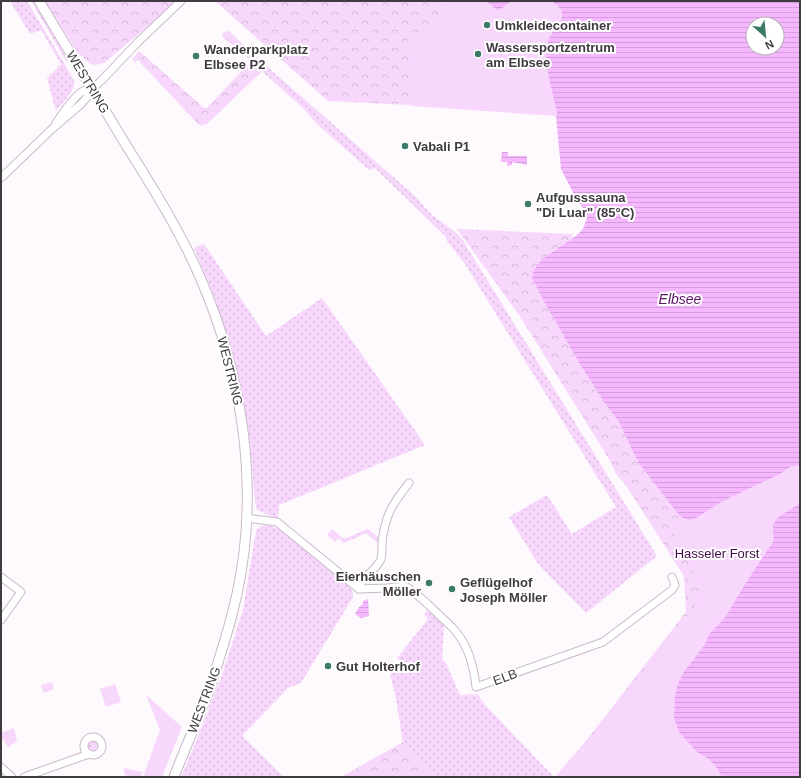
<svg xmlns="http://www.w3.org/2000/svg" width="801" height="778" viewBox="0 0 801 778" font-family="Arial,sans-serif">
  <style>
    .grass { fill: url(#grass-dots) }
    .forest { fill: url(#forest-crowns) }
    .park { fill: #f8d7fd }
    .water { fill: url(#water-rules); fill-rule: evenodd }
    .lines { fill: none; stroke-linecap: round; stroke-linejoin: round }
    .minor-casing { stroke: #c9b9cb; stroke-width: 9 }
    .secondary-casing { stroke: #c9b9cb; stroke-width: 11 }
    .minor { stroke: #fff; stroke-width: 7 }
    .secondary { stroke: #fff; stroke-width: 9 }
    .poi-dot { fill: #3b7a68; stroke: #fff; stroke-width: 1.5 }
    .labels { text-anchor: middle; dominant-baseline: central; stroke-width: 4; stroke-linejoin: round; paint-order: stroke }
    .poi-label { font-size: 13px; font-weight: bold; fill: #403a41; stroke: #fff; text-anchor: start }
    .street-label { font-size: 13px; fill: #403a41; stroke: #fff }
    .park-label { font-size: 13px; fill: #430b4b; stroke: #fff }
    .water-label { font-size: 14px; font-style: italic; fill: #5e1468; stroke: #fff }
  </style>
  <defs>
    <pattern id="grass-dots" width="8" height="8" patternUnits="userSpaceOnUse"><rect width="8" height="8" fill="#f8d7fd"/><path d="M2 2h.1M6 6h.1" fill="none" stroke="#d6b9da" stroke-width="1.8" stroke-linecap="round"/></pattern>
    <pattern id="forest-crowns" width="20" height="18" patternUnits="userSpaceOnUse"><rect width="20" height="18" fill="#f8d7fd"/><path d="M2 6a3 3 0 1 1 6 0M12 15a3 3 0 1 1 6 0" fill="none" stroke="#d6b9da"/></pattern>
    <pattern id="water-rules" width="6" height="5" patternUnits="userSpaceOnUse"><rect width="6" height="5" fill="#f5b7fe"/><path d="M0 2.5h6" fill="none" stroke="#d39edb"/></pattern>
  </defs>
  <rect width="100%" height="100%" fill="#fdf9fd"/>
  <g class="grass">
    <path d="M 10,1 L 27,1 L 74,80 C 76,91 63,102 56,111 L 47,78 L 61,64 L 41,30 L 30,34 Z"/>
    <path d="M 31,1 L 33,1 L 69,61 L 66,61 Z"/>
    <path d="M 263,63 L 416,197 C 421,202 424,207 429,212 C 439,222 453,228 462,239 L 657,556 L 586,613 L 538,564 L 509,517 L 547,495 L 572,534 L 616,507 L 465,264 L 447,241 L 446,237 L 375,168 L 369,170 L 316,123 L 304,109 L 262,71 L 257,76 L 258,69 Z"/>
    <path d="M 204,244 L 266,336 L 322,298 L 425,445 L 279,505 L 278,519 L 257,510 L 255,502 L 250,439 L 234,359 L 214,295 L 194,248 Z"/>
    <path d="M 266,525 L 274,527 L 284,531 L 350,587 L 353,592 L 353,597 L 301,683 L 288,688 L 242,736 L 284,777 L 181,777 L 197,739 L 221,678 L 243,610 L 256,531 L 260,527 Z"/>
    <path d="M 368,529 L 380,539 L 380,545 L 366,533 L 344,543 L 338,538 L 340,536 L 344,539 Z"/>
    <path d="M 427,610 L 444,626 L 442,659 L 446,663 L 460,695 L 477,694 L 487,707 L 554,777 L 436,777 L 403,742 L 395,693 L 390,675 L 400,661 L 397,658 L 428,619 L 424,614 Z"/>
    <circle cx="93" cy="745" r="5"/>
  </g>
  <g class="forest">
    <path d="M 45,1 L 178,1 L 104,63 C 91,67 90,65 82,55 L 80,56 Z"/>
    <path d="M 215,1 L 443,1 L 432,33 L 419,36 L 431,106 L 328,101 Z"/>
    <path d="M 229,31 L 263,63 L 258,69 L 257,76 L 207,124 L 200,126 L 138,60 L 135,63 L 132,59 L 139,51 L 204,108 L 207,108 L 249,63 L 249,59 L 224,38 L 222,35 L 224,32 Z"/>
    <path d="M 457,229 L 572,234 L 573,237 L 542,259 L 532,278 L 543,300 L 581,366 L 606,405 L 619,422 L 638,462 L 696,518 L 722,777 L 555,777 L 586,741 L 686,612 L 684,576 L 627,487 L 616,474 L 609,459 L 519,315 Z"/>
    <path d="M 403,742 L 436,777 L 341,777 Z"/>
  </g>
  <g class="park">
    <path d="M 443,1 L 486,1 L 497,10 C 503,9 506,4 512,1 L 551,1 L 560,7 L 562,14 L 561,22 L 555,29 L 557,112 L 556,116 L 411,106 L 407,33 L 419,36 L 432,33 Z"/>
    <path d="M 800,363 L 800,777 L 566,777 L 562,773 L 703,596 L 689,558 L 670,528 Z"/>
    <path d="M 332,529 L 340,536 L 335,542 L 327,535 Z"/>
    <path d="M 52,682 L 54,689 L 44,693 L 41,685 Z"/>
    <path d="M 115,684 L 121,702 L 106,707 L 100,689 Z"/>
    <path d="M 146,695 L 182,727 L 162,777 L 143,777 L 160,730 Z"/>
    <path d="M 14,728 L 17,741 L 8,747 L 1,737 L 1,733 Z"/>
    <path d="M 123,768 L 143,772 L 140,777 L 126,777 Z"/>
  </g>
  <g class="water">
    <path d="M 486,1 L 512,1 C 506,4 503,9 497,10 Z"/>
    <path d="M 551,1 L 800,1 L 800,465 L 790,467 L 780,474 L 721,502 L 696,518 L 690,520 L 683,518 L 679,515 L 638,462 L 619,422 L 606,405 L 581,366 L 543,300 L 532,278 L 533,272 L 542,259 L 577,235 L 583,229 L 587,218 L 584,210 L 574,194 L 561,169 L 556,116 L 557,112 C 553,92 541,59 549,39 C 552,30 562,25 562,15 C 562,8 557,5 551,1 ZM 753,24 L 777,24 L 777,48 L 753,48 Z"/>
    <path d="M 502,152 L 508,152 L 508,156 L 527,156 L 527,165 L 512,162 L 512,165 L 507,166 L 507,163 L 509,162 L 501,162 Z"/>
    <path d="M 800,504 L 800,776 L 722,777 L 715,765 L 707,758 L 697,752 L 679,732 L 674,718 L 675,697 L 678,684 L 683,673 L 704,646 L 710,633 L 724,619 L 749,578 L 773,542 C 774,537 773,532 773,526 C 775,516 792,509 800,504 Z"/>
    <path d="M 368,599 L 369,616 L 361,618 L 355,614 L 359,607 L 363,604 L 363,601 Z"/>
  </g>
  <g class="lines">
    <defs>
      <g id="minor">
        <path d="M 56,123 C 63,113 72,98 83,91 C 85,90 89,89 92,89"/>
        <path d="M 1,178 L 52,129 L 81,104 L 87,97 L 92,89 L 101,81 L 138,42 L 181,1"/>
        <path d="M 247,518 L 277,522 L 359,589 L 387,588 L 405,586 C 417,594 427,603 437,613 C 444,620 452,626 457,633 C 469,648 474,668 476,687 L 603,642 L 672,590 L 675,585 L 672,577"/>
        <path d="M 1,577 L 21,592 L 1,620"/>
        <path d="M 359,589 C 362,576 376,571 381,559 C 383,552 381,543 383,535 C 387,511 395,501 409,483"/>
        <circle cx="93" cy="746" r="9"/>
        <path d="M 1,767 L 12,777"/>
        <path d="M 24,777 L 89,754"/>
      </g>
      <path id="secondary" d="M 39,1 C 68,49 97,97 126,145 C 153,188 180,231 200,277 C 243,376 260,488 237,594 C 232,616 226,638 219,659 C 216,670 213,681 209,691 C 198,720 185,748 174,777"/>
    </defs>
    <use href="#minor" class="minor-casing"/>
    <use href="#secondary" class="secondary-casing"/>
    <use href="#minor" class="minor"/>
    <use href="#secondary" class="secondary"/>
  </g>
  <g class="poi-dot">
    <circle cx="487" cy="25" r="4"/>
    <circle cx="478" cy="54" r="4"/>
    <circle cx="196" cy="56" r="4"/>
    <circle cx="405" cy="146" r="4"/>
    <circle cx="528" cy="204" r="4"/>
    <circle cx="429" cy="583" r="4"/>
    <circle cx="452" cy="589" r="4"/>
    <circle cx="328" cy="666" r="4"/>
  </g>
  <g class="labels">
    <g class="poi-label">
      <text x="495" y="25">Umkleidecontainer</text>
      <text x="486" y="47">Wassersportzentrum<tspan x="486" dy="15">am Elbsee</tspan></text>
      <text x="204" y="49">Wanderparkplatz<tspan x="204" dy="15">Elbsee P2</tspan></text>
      <text x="413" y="146">Vabali P1</text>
      <text x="536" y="197">Aufgusssauna<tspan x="536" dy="15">"Di Luar" (85°C)</tspan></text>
      <text x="421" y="576" text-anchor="end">Eierhäuschen<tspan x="421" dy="15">Möller</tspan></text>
      <text x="460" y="582">Geflügelhof<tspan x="460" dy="15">Joseph Möller</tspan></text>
      <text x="336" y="666">Gut Holterhof</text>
    </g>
    <g class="street-label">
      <text transform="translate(88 82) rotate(59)">WESTRING</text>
      <text transform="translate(230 371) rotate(76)">WESTRING</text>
      <text transform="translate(505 677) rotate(-20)">ELB</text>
      <text transform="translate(204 700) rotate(-69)">WESTRING</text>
    </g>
    <g class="park-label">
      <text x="717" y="553">Hasseler Forst</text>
    </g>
    <g class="water-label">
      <text x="680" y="299">Elbsee</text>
    </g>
  </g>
  <rect width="801" height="778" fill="none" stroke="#403a41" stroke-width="4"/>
  <g transform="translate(765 36) rotate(153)"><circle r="19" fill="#ffffff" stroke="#b3b0b3"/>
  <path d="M0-3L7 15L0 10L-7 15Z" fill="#3b7a68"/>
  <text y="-6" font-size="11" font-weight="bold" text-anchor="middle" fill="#403a41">N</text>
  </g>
</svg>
